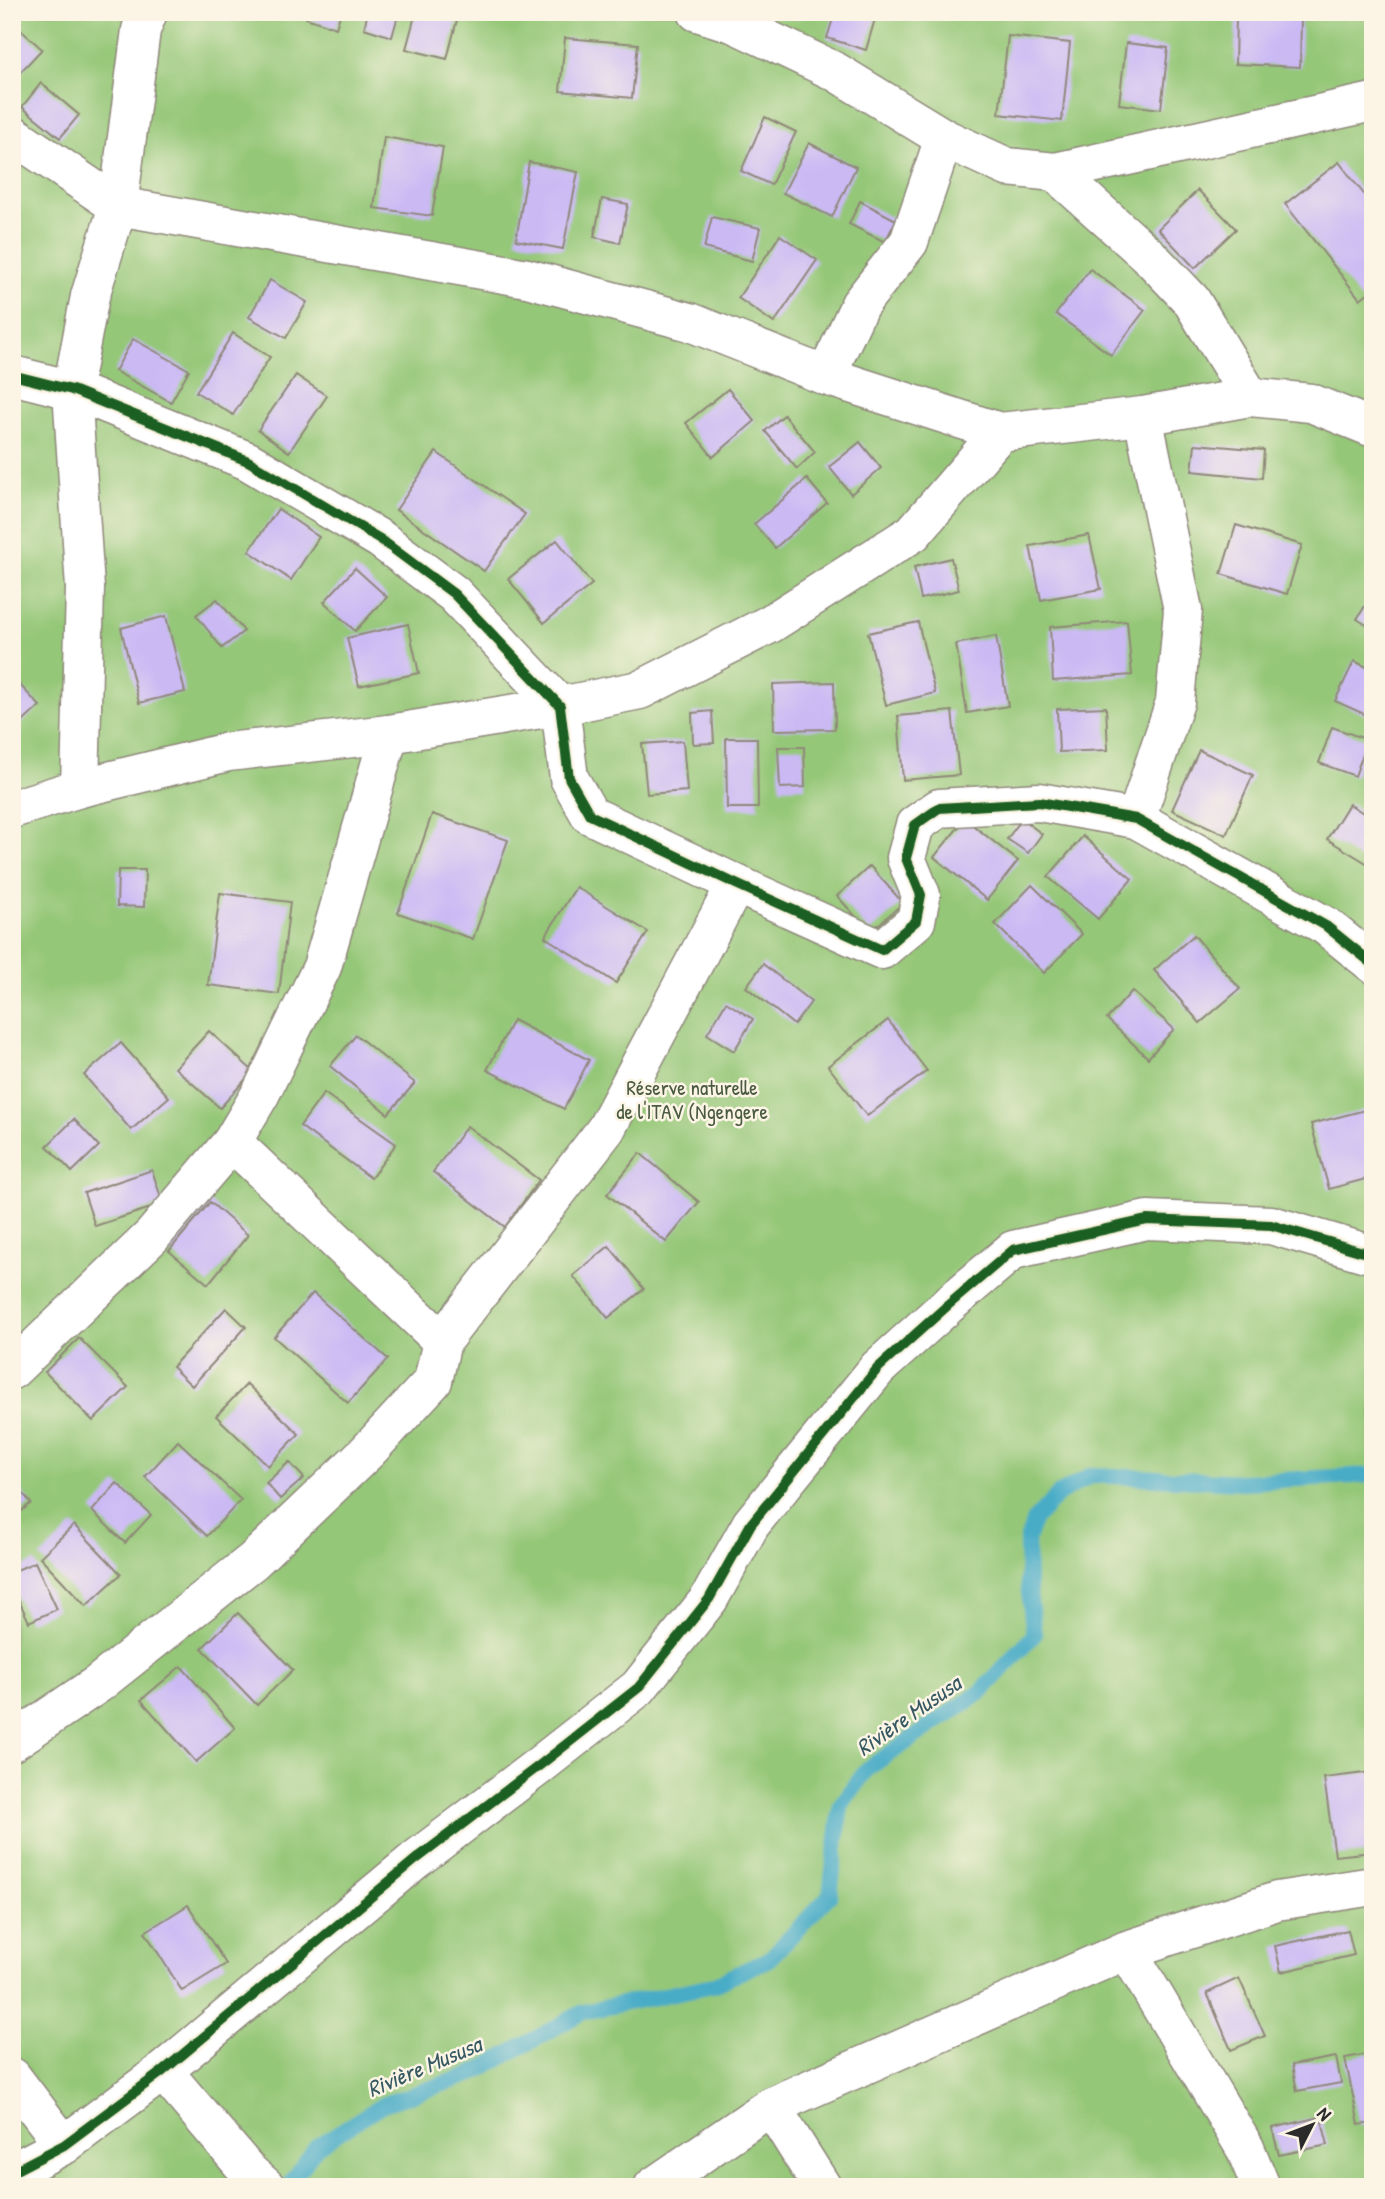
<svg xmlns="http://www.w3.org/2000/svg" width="1385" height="2199" viewBox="0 0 1385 2199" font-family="'Patrick Hand',sans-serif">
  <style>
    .green { fill: #95c778; stroke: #607952; stroke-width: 2 }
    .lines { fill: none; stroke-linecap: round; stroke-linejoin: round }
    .stream { stroke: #48acc7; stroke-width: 16 }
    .building { fill: #cbb9f4 }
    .minor-casing { stroke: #8f887a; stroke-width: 41 }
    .minor { stroke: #fff; stroke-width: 38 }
    .cycleway-casing { stroke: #fcf5e5; stroke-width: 15 }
    .cycleway { stroke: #1b5e20; stroke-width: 10 }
    .labels { text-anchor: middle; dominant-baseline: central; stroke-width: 5; stroke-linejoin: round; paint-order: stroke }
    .park-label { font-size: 21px; fill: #4b5a42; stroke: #fcf5e5 }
    .water-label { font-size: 23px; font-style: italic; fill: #355862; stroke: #fcf5e5 }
  </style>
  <rect width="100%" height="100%" fill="#fcf5e5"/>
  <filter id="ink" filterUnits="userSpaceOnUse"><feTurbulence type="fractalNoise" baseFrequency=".0143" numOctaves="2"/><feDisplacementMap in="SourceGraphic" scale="14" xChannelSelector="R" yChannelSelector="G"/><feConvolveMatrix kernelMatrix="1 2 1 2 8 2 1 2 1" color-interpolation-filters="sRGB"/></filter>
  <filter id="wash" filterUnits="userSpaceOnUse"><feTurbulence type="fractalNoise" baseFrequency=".00686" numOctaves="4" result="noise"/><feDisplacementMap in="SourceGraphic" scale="28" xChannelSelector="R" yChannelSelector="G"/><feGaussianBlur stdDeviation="1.57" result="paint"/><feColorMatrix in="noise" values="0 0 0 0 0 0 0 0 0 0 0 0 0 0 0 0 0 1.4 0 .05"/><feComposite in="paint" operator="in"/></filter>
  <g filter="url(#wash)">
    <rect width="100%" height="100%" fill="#f3e5c9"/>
    <rect class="green" x="12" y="12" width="1361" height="2175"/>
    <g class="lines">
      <path class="stream" d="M 287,2187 L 317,2146 L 384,2104 L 473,2074 L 583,2012 L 713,1985 L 769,1959 L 830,1895 L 841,1805 L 868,1768 L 981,1692 L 1034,1635 L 1028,1584 L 1027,1539 L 1035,1519 L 1059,1494 L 1091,1475 L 1243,1482 L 1373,1475"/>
    </g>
    <g id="blocks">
      <g class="building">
        <path d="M 307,12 L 341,12 L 336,28 L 306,18 Z"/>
        <path d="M 368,12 L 399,12 L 392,37 L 364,28 Z"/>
        <path d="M 416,12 L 459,12 L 447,59 L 406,49 Z"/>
        <path d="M 768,12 L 799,12 L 798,19 Z"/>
        <path d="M 835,12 L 877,12 L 866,50 L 827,38 Z"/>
        <path d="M 1236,17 L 1301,19 L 1300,67 L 1235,64 Z"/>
        <path d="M 12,22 L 42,49 L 12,81 Z"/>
        <path d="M 1008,36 L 1070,43 L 1062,121 L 999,114 Z"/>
        <path d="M 565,38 L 638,44 L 632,98 L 560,91 Z"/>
        <path d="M 1126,43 L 1168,48 L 1161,109 L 1119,104 Z"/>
        <path d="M 41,83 L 79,115 L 60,138 L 22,107 Z"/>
        <path d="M 765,117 L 796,132 L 771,185 L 741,171 Z"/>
        <path d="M 384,137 L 443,147 L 432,216 L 374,208 Z"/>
        <path d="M 809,143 L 856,167 L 832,217 L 783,193 Z"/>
        <path d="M 529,162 L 578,172 L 563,249 L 516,240 Z"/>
        <path d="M 1339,162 L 1373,206 L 1373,289 L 1360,299 L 1285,204 Z"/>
        <path d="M 1198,190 L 1236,229 L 1195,268 L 1158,229 Z"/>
        <path d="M 602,199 L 628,204 L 620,243 L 594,237 Z"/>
        <path d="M 860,201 L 896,220 L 885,242 L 849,224 Z"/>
        <path d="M 712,217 L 760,228 L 752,261 L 704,248 Z"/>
        <path d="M 780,235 L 817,260 L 774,323 L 738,298 Z"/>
        <path d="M 1090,269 L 1145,310 L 1111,355 L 1056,314 Z"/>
        <path d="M 270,280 L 307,302 L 286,338 L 249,317 Z"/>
        <path d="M 233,333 L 270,357 L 233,415 L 196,392 Z"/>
        <path d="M 133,339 L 189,370 L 171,402 L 115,371 Z"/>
        <path d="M 296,375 L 327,396 L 289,452 L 258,430 Z"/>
        <path d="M 728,389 L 755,421 L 713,457 L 686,423 Z"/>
        <path d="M 784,415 L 815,452 L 797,469 L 765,431 Z"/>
        <path d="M 860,442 L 881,468 L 851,494 L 829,467 Z"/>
        <path d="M 1195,444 L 1264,450 L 1262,478 L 1192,471 Z"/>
        <path d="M 436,452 L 525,514 L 484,571 L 396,510 Z"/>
        <path d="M 807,479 L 827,503 L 775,548 L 754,524 Z"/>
        <path d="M 278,509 L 319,537 L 291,580 L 249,551 Z"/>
        <path d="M 1236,525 L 1302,545 L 1287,594 L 1221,574 Z"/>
        <path d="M 1089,535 L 1101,589 L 1041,600 L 1030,546 Z"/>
        <path d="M 557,540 L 592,584 L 544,623 L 508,579 Z"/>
        <path d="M 951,558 L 959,590 L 921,599 L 914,567 Z"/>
        <path d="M 355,568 L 387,597 L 355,631 L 324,602 Z"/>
        <path d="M 1373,593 L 1373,629 L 1357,619 Z"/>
        <path d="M 217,599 L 244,631 L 222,648 L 196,615 Z"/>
        <path d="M 166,616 L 185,692 L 139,703 L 121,628 Z"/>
        <path d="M 1127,621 L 1132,675 L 1053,681 L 1050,627 Z"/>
        <path d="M 918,622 L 935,693 L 886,705 L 868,633 Z"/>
        <path d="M 408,624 L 419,673 L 359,686 L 347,638 Z"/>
        <path d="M 996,636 L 1008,706 L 967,713 L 956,644 Z"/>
        <path d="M 1354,661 L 1373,670 L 1373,718 L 1335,701 Z"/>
        <path d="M 12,677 L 40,706 L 12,732 Z"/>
        <path d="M 834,682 L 835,729 L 774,730 L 773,684 Z"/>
        <path d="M 1106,707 L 1108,750 L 1059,752 L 1057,709 Z"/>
        <path d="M 712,711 L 714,743 L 693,744 L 692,713 Z"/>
        <path d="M 952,711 L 959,775 L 903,780 L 898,716 Z"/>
        <path d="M 1332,727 L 1368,740 L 1355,776 L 1319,763 Z"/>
        <path d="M 726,738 L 757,738 L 758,808 L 727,808 Z"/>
        <path d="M 683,741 L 687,791 L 647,794 L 642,744 Z"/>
        <path d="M 778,747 L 804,747 L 805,787 L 780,788 Z"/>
        <path d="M 1199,750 L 1253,775 L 1226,835 L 1172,810 Z"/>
        <path d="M 1349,804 L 1373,819 L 1373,867 L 1327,839 Z"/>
        <path d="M 432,814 L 508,840 L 473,939 L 398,913 Z"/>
        <path d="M 965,819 L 1018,861 L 987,900 L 934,857 Z"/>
        <path d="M 1022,819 L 1042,834 L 1028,853 L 1007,839 Z"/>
        <path d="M 1083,836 L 1132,879 L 1098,919 L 1048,877 Z"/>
        <path d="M 870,866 L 903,903 L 870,932 L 837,896 Z"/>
        <path d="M 118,870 L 145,870 L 144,907 L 117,906 Z"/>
        <path d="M 1032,885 L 1082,934 L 1044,973 L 995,924 Z"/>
        <path d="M 576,887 L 648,932 L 616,983 L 545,937 Z"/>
        <path d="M 220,893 L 290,902 L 279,994 L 208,985 Z"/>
        <path d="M 1194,935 L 1240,989 L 1200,1023 L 1154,970 Z"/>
        <path d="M 763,964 L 811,1002 L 794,1025 L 746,987 Z"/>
        <path d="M 1132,991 L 1174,1029 L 1148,1058 L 1107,1019 Z"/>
        <path d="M 726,1002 L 753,1019 L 734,1051 L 707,1034 Z"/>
        <path d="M 513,1020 L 589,1060 L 564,1109 L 487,1070 Z"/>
        <path d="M 888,1020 L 927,1071 L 867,1116 L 828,1066 Z"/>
        <path d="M 209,1031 L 253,1071 L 220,1108 L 175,1068 Z"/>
        <path d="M 356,1035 L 415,1083 L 388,1114 L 330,1066 Z"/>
        <path d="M 121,1043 L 169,1097 L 131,1130 L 84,1075 Z"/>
        <path d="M 324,1093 L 396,1144 L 371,1178 L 300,1126 Z"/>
        <path d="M 1373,1108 L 1373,1177 L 1329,1189 L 1311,1124 Z"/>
        <path d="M 74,1119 L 99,1146 L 72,1172 L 47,1146 Z"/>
        <path d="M 467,1126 L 539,1180 L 505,1227 L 433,1172 Z"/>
        <path d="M 640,1153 L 699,1202 L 666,1242 L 607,1194 Z"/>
        <path d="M 152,1170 L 163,1204 L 95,1226 L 84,1193 Z"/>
        <path d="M 210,1202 L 248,1235 L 208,1284 L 169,1251 Z"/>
        <path d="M 609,1246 L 644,1289 L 608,1318 L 573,1276 Z"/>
        <path d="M 313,1293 L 388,1359 L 348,1403 L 274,1337 Z"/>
        <path d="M 226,1308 L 246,1327 L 192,1386 L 172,1367 Z"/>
        <path d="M 79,1338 L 128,1387 L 93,1421 L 45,1372 Z"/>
        <path d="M 247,1384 L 299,1434 L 268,1466 L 216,1416 Z"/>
        <path d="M 178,1441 L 241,1500 L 207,1536 L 145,1477 Z"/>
        <path d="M 289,1462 L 304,1478 L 280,1499 L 266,1483 Z"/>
        <path d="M 12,1480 L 31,1503 L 12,1519 Z"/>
        <path d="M 117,1483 L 151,1515 L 125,1543 L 92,1511 Z"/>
        <path d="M 74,1525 L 121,1574 L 86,1606 L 40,1557 Z"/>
        <path d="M 35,1562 L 57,1609 L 29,1622 L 12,1586 L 12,1572 Z"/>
        <path d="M 238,1613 L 293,1670 L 257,1705 L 202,1648 Z"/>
        <path d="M 181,1666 L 235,1728 L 196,1762 L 141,1700 Z"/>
        <path d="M 1373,1772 L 1373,1852 L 1335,1856 L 1324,1778 Z"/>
        <path d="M 188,1905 L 226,1964 L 182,1991 L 145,1932 Z"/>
        <path d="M 1348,1930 L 1354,1955 L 1281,1972 L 1275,1946 Z"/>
        <path d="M 1239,1978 L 1265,2036 L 1231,2050 L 1207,1993 Z"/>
        <path d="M 1373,2053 L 1373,2123 L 1359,2125 L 1345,2058 Z"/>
        <path d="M 1336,2057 L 1341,2083 L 1297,2091 L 1292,2065 Z"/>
        <path d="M 1321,2117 L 1328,2145 L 1279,2155 L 1272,2128 Z"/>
      </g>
    </g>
  </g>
  <g filter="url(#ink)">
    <use href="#blocks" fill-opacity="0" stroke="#8f887a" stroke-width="2"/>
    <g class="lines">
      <defs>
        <g id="minor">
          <path d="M 697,12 L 735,24 L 836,72 L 944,138 L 1007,167 L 1055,172 L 1150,257 L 1191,300 L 1250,397"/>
          <path d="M 12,134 L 118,206 L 527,278 L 690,322 L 826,376 L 1000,432"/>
          <path d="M 1055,172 L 1373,102"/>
          <path d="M 12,375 L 72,390 L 248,461 L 380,539 L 454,594 L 560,706 L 569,778 L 590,815 L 736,884 L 882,950 L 916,921 L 921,895 L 906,858 L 915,825 L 939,808 L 1039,802 L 1136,819 L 1326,926 L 1373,964"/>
          <path d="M 826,376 L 860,304 L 909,242 L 944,138"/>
          <path d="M 80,788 L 85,588 L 72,390 L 90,296 L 118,206 L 141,30 L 148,12"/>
          <path d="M 12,809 L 80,788 L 228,752 L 389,734 L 560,706 L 640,690 L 770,624 L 913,533 L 1000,432 L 1143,416 L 1250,397 L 1311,403 L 1373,428"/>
          <path d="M 1136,819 L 1175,702 L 1183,610 L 1143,416"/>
          <path d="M 442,1341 L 606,1129 L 736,884"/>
          <path d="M 12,1370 L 152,1236 L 232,1142 L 261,1093 L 322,967 L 389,734"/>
          <path d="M 12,1742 L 98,1684 L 253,1561 L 368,1451 L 433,1381 L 442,1341 L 232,1142"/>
          <path d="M 1127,1950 L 1245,2148 L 1261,2187"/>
          <path d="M 163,2071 L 249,2172 L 266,2187"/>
          <path d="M 12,2077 L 64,2145"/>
          <path d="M 771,2106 L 822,2187"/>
          <path d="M 12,2172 L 64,2145 L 163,2071 L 415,1860 L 540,1765 L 638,1688 L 709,1599 L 751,1524 L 878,1368 L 947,1306 L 1013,1250 L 1147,1220 L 1271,1225 L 1373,1255"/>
          <path d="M 653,2187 L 771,2106 L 1127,1950 L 1277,1901 L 1373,1886"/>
        </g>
      </defs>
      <use href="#minor" class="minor-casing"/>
      <use href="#minor" class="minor"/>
      <defs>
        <g id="cycleway">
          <path d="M 12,375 L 72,390 L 248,461 L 380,539 L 454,594 L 560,706 L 569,778 L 590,815 L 736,884 L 882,950 L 916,921 L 921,895 L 906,858 L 915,825 L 939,808 L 1039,802 L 1136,819 L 1326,926 L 1373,964"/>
          <path d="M 12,2172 L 64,2145 L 163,2071 L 415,1860 L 540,1765 L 638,1688 L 709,1599 L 751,1524 L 878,1368 L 947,1306 L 1013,1250 L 1147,1220 L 1271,1225 L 1373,1255"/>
        </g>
      </defs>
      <use href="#cycleway" class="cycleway-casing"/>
      <use href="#cycleway" class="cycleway"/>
    </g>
  </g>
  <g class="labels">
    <g class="park-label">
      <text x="692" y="1087">Réserve naturelle<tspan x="692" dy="24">de l'ITAV (Ngengere</tspan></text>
    </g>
    <g class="water-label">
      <text transform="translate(908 1715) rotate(-35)">Rivière Mususa</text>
      <text transform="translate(424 2066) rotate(-23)">Rivière Mususa</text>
    </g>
  </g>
  <rect width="1385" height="2199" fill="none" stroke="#fcf5e5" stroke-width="42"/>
  <g transform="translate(1312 2125) rotate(48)" stroke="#fcf5e5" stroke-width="5" paint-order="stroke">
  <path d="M0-5L12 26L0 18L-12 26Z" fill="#2b2b2b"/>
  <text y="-10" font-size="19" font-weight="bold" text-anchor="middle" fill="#2b2b2b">N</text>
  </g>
</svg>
